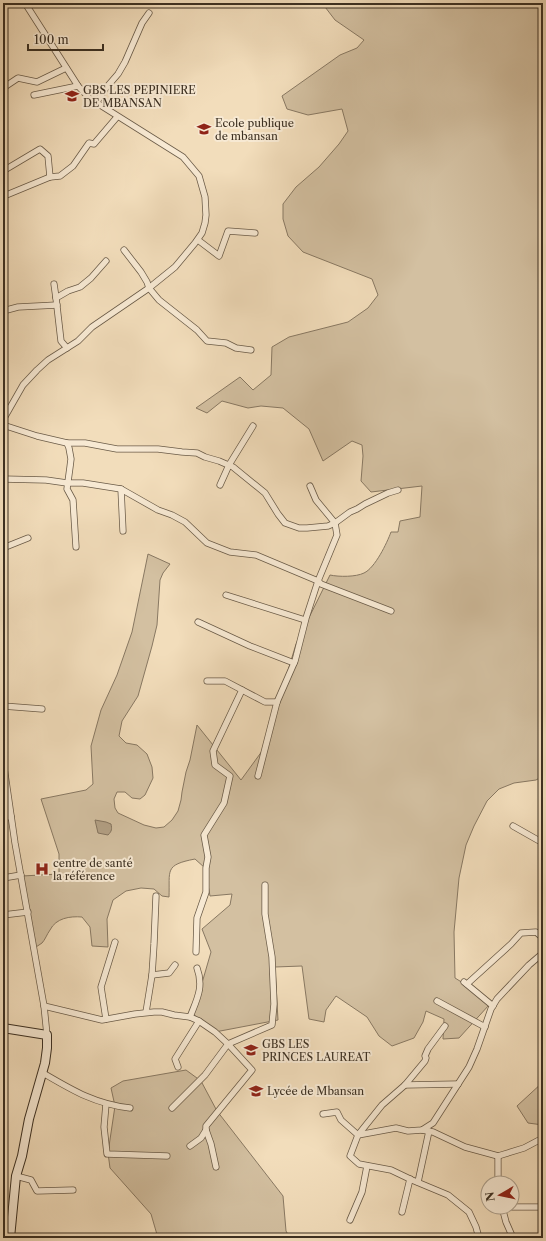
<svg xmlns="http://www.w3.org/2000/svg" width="546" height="1241" viewBox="0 0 546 1241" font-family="'Libre Caslon Text',serif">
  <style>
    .green { fill: #d3c0a1; stroke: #887862 }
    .water { fill: #b4a287; stroke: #84745f }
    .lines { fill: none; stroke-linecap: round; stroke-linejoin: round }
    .street-casing { stroke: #6a5b48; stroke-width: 7 }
    .secondary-casing { stroke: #3c3022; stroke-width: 10 }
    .street { stroke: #f7e9d3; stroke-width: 5.5 }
    .secondary { stroke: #f7e9d3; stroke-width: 8 }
    .labels { text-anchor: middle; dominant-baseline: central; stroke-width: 4; stroke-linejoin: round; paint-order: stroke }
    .poi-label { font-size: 11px; fill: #3c3022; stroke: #f7e9d3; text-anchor: start }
  </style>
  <rect width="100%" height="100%" fill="#f2ddbb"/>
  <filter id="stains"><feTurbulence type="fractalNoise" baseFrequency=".005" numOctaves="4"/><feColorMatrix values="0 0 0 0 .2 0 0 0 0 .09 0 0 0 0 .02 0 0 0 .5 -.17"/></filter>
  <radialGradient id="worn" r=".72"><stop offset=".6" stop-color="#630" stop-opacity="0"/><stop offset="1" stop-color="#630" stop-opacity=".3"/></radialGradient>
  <g class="green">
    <path d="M 322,3 L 543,3 L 543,275 L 540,276 L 540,306 L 543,311 L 543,776 L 536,780 L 514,783 L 499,789 L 487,801 L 474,826 L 466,845 L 459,878 L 454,932 L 455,978 L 476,991 L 489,1005 L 459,1038 L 443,1039 L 444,1019 L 426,1011 L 423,1022 L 414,1038 L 392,1046 L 379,1036 L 367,1017 L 336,996 L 326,1010 L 324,1022 L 309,1019 L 302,966 L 275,967 L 278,1020 L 215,1032 L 193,1014 L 211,952 L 202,929 L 230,905 L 232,894 L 210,896 L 205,868 L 195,859 C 164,865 170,870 169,897 L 162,896 L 154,889 L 141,888 L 126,891 L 113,900 L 107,919 L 108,947 L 92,946 L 90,927 L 82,917 C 70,916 56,918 50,930 C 47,934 45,940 42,943 C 39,945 36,947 33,949 L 22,876 L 59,874 L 59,854 L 41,799 L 86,790 L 93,784 L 91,746 L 101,710 L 117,675 L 132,632 L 148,554 L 170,564 L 163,573 L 160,580 L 157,625 L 152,646 L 138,696 L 122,721 L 119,736 L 126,743 L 137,745 L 147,754 L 152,767 L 153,778 L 145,795 L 140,799 L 132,798 L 125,792 L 117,792 L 114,799 L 115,808 L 118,813 L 144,825 L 156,828 L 164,827 L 172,820 L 178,811 L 181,800 L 182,792 L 186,772 L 190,760 L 197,725 L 241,780 L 265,747 L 296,644 L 330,575 C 339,577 356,577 364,573 C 375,568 387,543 391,532 L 398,532 L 400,521 L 420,517 L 422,486 L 371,492 L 361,481 L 363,456 L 362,445 L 352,441 L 323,461 L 309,429 L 283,408 L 261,406 L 248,408 L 222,401 L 207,413 L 196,408 L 240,377 L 253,390 L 271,375 L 272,347 L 289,337 L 348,322 L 368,308 L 378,295 L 372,279 L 303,252 L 288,236 L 283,219 L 283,204 L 296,187 L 319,167 L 339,144 L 348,131 L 342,109 L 308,115 L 287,109 L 282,96 L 340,55 L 357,48 L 364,40 L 335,20 Z"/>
    <path d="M 186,1070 L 201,1081 L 217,1111 L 283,1196 L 286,1231 L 290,1238 L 158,1238 L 151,1214 L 110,1168 L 108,1153 L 115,1106 L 111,1088 L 123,1081 Z"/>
    <path d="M 543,1082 L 543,1125 L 528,1123 L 517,1106 Z"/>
  </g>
  <path class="water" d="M 95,820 L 106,822 L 111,824 C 112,829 112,831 108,835 L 98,833 Z"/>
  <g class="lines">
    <defs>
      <g id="street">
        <path d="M 3,88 L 18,78 L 37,82 L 66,68"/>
        <path d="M 34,95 L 78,86"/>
        <path d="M 96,103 L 105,89 L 118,74 L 125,62 L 142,23 L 149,13"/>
        <path d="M 3,171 L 40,149 L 48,156 L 50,177 L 60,176 L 73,166 L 89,143 L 94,144 L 117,117"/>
        <path d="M 4,196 L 50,177"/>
        <path d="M 198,240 L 219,256 L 228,231 L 255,233"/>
        <path d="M 124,250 L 141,272 L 147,282 L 149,288 L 159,300 L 197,330 L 207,341 L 226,343 L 236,348 L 251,350"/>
        <path d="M 54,284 L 56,298 L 61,341 L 67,348"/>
        <path d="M 56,298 L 68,291 L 80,287 L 91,278 L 106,261"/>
        <path d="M 3,311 L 18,307 L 57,305"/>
        <path d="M 3,420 L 23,385 L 37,370 L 48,360 L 78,341 L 92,327 L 149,288 L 175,267 L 195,243 L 202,233 L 205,223 L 206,215 L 205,197 L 199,176 L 183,157 L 89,98 L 78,86 L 25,3"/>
        <path d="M 3,425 L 37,436 L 67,443 L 85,443 L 117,449 L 158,449 L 182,452 L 197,453 L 205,457 L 219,461 L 233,467 L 265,493 L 278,514 L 285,523 L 299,528 L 307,528 L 328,526 L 335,523 L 350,512 L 357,509 L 365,504 L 388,493 L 398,490"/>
        <path d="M 67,443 L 69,448 L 71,459 L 70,467 L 67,489 L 73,500 L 76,547"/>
        <path d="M 3,479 L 46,480 L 67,483 L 83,483 L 121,489 L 158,510 L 172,515 L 185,522 L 207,543 L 230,552 L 256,555 L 318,581 L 321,584 L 391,611"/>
        <path d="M 220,485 L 229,465 L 253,426"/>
        <path d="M 121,489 L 123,531"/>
        <path d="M 3,548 L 28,538"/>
        <path d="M 226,595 L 305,620"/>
        <path d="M 198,622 L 250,646 L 294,663"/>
        <path d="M 207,681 L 225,681 L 265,702 L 277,702"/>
        <path d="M 3,706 L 42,709"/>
        <path d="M 3,760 L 15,843 L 44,1006 L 47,1035"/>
        <path d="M 258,776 L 277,702 L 295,661 L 306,618 L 318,581 L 337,535 L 335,523 L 316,500 L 310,486"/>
        <path d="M 3,818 L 11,816"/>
        <path d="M 513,826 L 543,843"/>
        <path d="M 3,878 L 21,875"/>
        <path d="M 3,915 L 28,912"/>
        <path d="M 196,952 L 197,918 L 206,892 L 206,868 L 208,857 L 204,835 L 224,803 L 230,776 L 215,765 L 213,751 L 242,690"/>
        <path d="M 152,975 L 169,973 L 175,965"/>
        <path d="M 464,982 L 493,1006"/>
        <path d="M 467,984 L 511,944 L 521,933 L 536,932 L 543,938"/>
        <path d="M 437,1001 L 485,1027"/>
        <path d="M 44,1006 L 102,1020 L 135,1014 L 154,1012 L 162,1012 L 174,1015 L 190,1017 L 199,1021 L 215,1032 L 228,1044 L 252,1070 L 206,1126 L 206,1130 L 211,1144 L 216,1167"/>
        <path d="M 146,1012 L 152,975 L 154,944 L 156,896"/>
        <path d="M 190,1017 C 197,999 204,987 197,968"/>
        <path d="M 106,1019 L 101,987 L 115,942"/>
        <path d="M 445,1026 L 428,1049 L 425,1056 L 426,1058 L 425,1061 L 405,1085 L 382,1105 L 358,1135 L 350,1156 L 359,1164 L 391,1170 L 412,1180 L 448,1195 L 469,1212 L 476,1227 L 479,1238"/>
        <path d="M 178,1067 L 175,1059 L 199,1021"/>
        <path d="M 43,1073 C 72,1090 95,1104 130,1108"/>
        <path d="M 405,1085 L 458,1084"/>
        <path d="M 106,1104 L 104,1127 L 107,1154 L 167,1156"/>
        <path d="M 172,1108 L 205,1075 L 228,1044 L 272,1025 L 274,1004 L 272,957 L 265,914 L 265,885"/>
        <path d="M 323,1114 L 337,1112 L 341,1120 L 358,1135 L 396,1128 L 408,1131 L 422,1130 L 433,1123 L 469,1067 L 477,1049 L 491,1009 L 497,999 L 529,965 L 543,953"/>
        <path d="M 422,1130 L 433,1132 L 465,1147 L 498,1156 L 524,1148 L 543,1138"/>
        <path d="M 190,1146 L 201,1138 L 206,1130"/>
        <path d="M 16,1176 L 31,1180 L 37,1191 L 73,1190"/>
        <path d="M 418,1182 L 429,1131"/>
        <path d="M 498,1183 L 498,1156"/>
        <path d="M 502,1207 L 506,1222 L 513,1238"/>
        <path d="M 512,1207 L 543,1207"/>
        <path d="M 402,1212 L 410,1179"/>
        <path d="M 350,1220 L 362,1192 L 367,1166"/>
        <path d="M 3,1231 L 10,1231"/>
      </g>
      <path id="secondary" d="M 3,1028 L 47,1035 L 47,1048 L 45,1063 L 29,1119 L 22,1156 L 16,1176 L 10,1238"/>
    </defs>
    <use href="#street" class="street-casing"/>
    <use href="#secondary" class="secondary-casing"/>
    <use href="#street" class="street"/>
    <use href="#secondary" class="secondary"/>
  </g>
  <defs>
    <symbol id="school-bare" viewBox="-9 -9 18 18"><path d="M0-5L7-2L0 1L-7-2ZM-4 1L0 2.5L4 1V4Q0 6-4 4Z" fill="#8f2418" stroke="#f7e9d3" stroke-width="2.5" paint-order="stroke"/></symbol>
    <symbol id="hospital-bare" viewBox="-9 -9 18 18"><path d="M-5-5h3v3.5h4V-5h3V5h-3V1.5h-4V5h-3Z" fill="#8f2418" stroke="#f7e9d3" stroke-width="2.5" paint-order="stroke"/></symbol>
  </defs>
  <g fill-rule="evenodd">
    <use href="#school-bare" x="62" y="86" width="20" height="20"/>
    <use href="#school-bare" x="194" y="119" width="20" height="20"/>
    <use href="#hospital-bare" x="32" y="859" width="20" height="20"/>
    <use href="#school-bare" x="241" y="1040" width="20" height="20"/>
    <use href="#school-bare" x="246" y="1081" width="20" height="20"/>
  </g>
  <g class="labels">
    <g class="poi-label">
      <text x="83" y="90">GBS LES PEPINIERE<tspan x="83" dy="13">DE MBANSAN</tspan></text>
      <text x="215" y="123">Ecole publique<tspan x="215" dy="13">de mbansan</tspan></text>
      <text x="53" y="863">centre de santé<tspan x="53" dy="13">la référence</tspan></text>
      <text x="262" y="1044">GBS LES<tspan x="262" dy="13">PRINCES LAUREAT</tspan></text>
      <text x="267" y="1091">Lycée de Mbansan</text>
    </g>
  </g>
  <rect width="546" height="1241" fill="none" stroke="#f2ddbb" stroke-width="16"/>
  <rect x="4" y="4" width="538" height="1233" fill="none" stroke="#3c3022" stroke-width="2"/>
  <rect x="8" y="8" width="530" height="1225" fill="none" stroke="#3c3022"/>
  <g transform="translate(500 1195) rotate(261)"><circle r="19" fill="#f7e9d3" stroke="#ac9f8c"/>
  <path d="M0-3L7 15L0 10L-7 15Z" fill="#8f2418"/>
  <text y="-6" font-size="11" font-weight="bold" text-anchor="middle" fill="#3c3022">N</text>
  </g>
  <path d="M28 44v6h75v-6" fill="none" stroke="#3c3022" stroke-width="2"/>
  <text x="34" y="44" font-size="12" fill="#3c3022" stroke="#f7e9d3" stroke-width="3" paint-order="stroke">100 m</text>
  <rect width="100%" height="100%" filter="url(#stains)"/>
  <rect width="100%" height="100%" fill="url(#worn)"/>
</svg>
